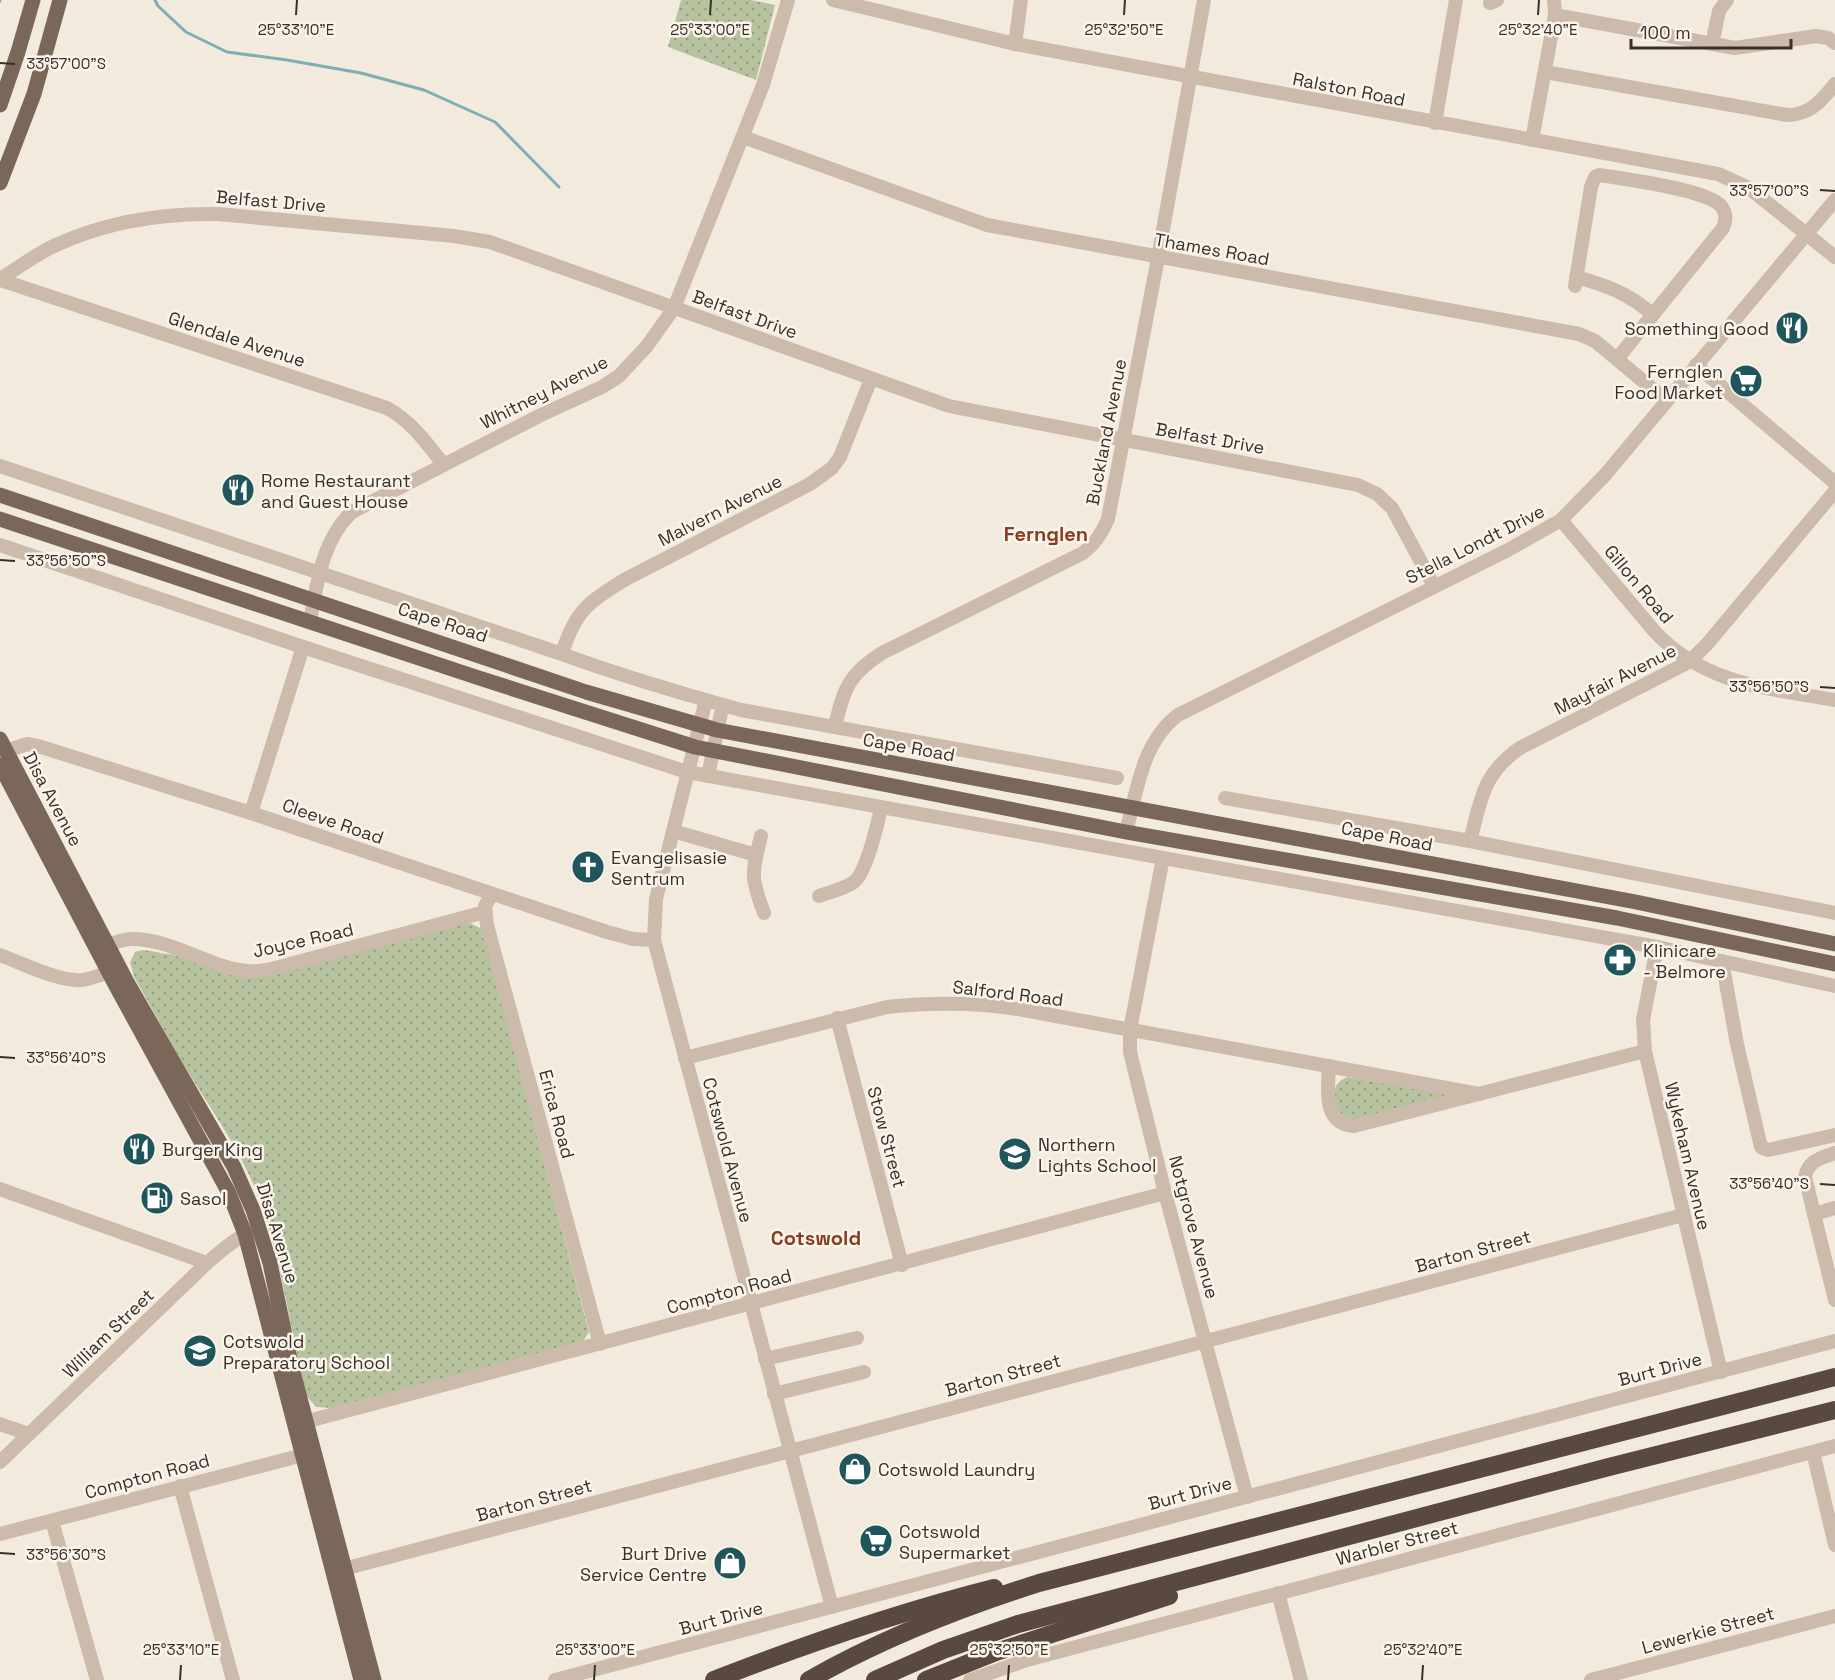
<svg xmlns="http://www.w3.org/2000/svg" width="1835" height="1680" viewBox="0 0 1835 1680" font-family="'Space Grotesk',sans-serif">
  <style>
    .park { fill: url(#park-dots) }
    .lines { fill: none; stroke-linecap: round; stroke-linejoin: round }
    .stream { stroke: #7daeb1; stroke-width: 3 }
    .minor { stroke: #ccbaaa; stroke-width: 14 }
    .major { stroke: #7b665a; stroke-width: 15 }
    .highway { stroke: #5a4940; stroke-width: 18 }
    .ticks { fill: none; stroke: #392f29; stroke-width: 2 }
    .labels { text-anchor: middle; dominant-baseline: central; stroke-width: 5; stroke-linejoin: round; paint-order: stroke }
    .street-label { font-size: 18px; fill: #392f29; stroke: #faf4eb }
    .poi-label { font-size: 18px; fill: #392f29; stroke: #faf4eb; text-anchor: start }
    .neighbourhood-label { font-size: 20px; font-weight: bold; fill: #8a3c21; stroke: #faf4eb }
    .ticks-label { font-size: 15px; text-anchor: middle; fill: #392f29; stroke: #faf4eb; stroke-width: 5; stroke-linejoin: round; paint-order: stroke }
  </style>
  <defs>
    <pattern id="park-dots" width="8" height="8" patternUnits="userSpaceOnUse" patternTransform="scale(1.5)"><rect width="8" height="8" fill="#b6c39e"/><path d="M2 2h.1M6 6h.1" fill="none" stroke="#959f81" stroke-width="1.8" stroke-linecap="round"/></pattern>
  </defs>
  <rect width="100%" height="100%" fill="#f3eade"/>
  <g class="park">
    <path d="M 681,0 L 751,0 L 775,5 L 756,80 L 668,47 Z"/>
    <path d="M 470,923 L 482,929 L 589,1332 L 584,1340 L 580,1343 L 333,1408 L 316,1407 L 306,1395 C 290,1332 283,1265 261,1204 C 245,1158 218,1120 193,1080 C 172,1047 154,1011 134,977 L 130,962 L 135,952 C 148,947 159,955 171,954 L 235,975 Z"/>
    <path d="M 1348,1077 L 1446,1094 L 1448,1096 L 1356,1121 C 1352,1120 1346,1119 1343,1116 C 1329,1105 1330,1082 1348,1077 Z"/>
  </g>
  <g class="lines">
    <g class="stream">
      <path d="M 155,0 L 158,6 L 186,32 L 227,52 L 287,60 L 361,73 L 424,90 L 495,122 L 559,187"/>
      <path d="M 0,1 L 0,0"/>
    </g>
    <g class="minor">
      <path d="M 833,0 L 1015,44 L 1718,174 L 1749,188 L 1835,257"/>
      <path d="M 1490,3 L 1497,0"/>
      <path d="M 1555,15 L 1735,48 L 1816,36 L 1828,38 L 1835,43"/>
      <path d="M 1015,44 L 1021,0"/>
      <path d="M 1712,44 L 1719,11 L 1727,0"/>
      <path d="M 1545,72 L 1787,115 C 1810,115 1821,101 1835,84"/>
      <path d="M 1435,123 L 1456,0"/>
      <path d="M 743,137 L 987,225 L 1579,334 L 1595,341 L 1666,400"/>
      <path d="M 1532,140 L 1555,15 L 1554,0"/>
      <path d="M 1576,277 C 1606,285 1630,294 1653,315"/>
      <path d="M 0,279 C 18,268 36,254 56,245 C 108,221 161,213 218,214 L 454,236 L 490,242 L 949,406 L 1358,485 L 1377,494 L 1392,508 L 1434,586"/>
      <path d="M 0,280 L 387,408 C 412,422 426,442 443,464"/>
      <path d="M 1575,286 L 1591,187 L 1595,177 L 1599,175 L 1613,177 C 1636,181 1707,190 1721,206 C 1727,213 1726,221 1723,228 L 1617,359"/>
      <path d="M 1696,365 L 1835,483"/>
      <path d="M 0,466 L 562,654 C 621,676 680,693 741,710 L 1117,778"/>
      <path d="M 1561,520 L 1655,632 C 1706,685 1767,688 1835,700"/>
      <path d="M 0,545 L 303,647 L 687,772 L 1657,947 L 1835,986"/>
      <path d="M 310,622 C 317,583 322,540 352,512 L 541,415 L 602,387 L 619,376 L 647,346 L 674,308 L 763,85 L 788,0"/>
      <path d="M 562,654 C 575,610 589,602 626,579 L 810,484 L 832,468 L 840,457 L 871,379"/>
      <path d="M 706,700 L 656,899 L 654,940 L 832,1607"/>
      <path d="M 835,726 C 844,688 849,674 882,653 L 1083,553 C 1095,544 1102,534 1108,519 L 1158,258 L 1204,0"/>
      <path d="M 0,753 L 27,744 L 38,746 L 251,813 L 607,932 L 633,939 L 654,940"/>
      <path d="M 708,776 L 721,713"/>
      <path d="M 1225,798 L 1470,841 L 1835,913"/>
      <path d="M 251,813 L 303,647"/>
      <path d="M 673,831 L 756,855"/>
      <path d="M 1126,832 C 1137,791 1142,742 1178,715 L 1508,550 L 1561,520 L 1605,475 L 1835,200"/>
      <path d="M 761,836 C 752,873 750,876 764,913"/>
      <path d="M 1470,841 C 1481,800 1482,774 1520,748 L 1689,662 L 1708,643 L 1835,491"/>
      <path d="M 1163,858 L 1130,1030 L 1130,1052 L 1165,1193 L 1247,1497"/>
      <path d="M 492,894 L 485,906 L 487,925 L 600,1344"/>
      <path d="M 819,896 C 830,892 844,889 854,882 C 866,873 878,823 881,808"/>
      <path d="M 1657,947 L 1643,1020 L 1645,1051 L 1721,1372"/>
      <path d="M 98,948 C 108,945 119,940 130,939 C 171,938 207,967 247,971 C 256,972 266,970 275,968 L 485,912"/>
      <path d="M 0,955 C 22,963 59,982 82,980 C 94,978 107,973 118,968"/>
      <path d="M 1722,961 L 1737,1044 L 1761,1147 L 1768,1150 L 1835,1135"/>
      <path d="M 837,1018 L 902,1265"/>
      <path d="M 685,1058 L 887,1007 C 935,1002 981,1002 1029,1011 L 1479,1094"/>
      <path d="M 1329,1066 C 1328,1090 1322,1123 1354,1126 L 1645,1051"/>
      <path d="M 1835,1153 C 1820,1158 1808,1161 1805,1177 L 1835,1300"/>
      <path d="M 0,1189 L 207,1263"/>
      <path d="M 1814,1214 L 1835,1208"/>
      <path d="M 765,1359 L 857,1338"/>
      <path d="M 774,1394 L 864,1372"/>
      <path d="M 0,1424 L 29,1434"/>
      <path d="M 297,1424 L 1165,1193"/>
      <path d="M 1813,1452 L 1835,1545"/>
      <path d="M 0,1462 L 207,1263 C 222,1250 236,1237 255,1231"/>
      <path d="M 180,1486 L 233,1680"/>
      <path d="M 52,1521 L 97,1680"/>
      <path d="M 0,1534 L 311,1453"/>
      <path d="M 336,1571 L 1683,1215"/>
      <path d="M 1278,1593 L 1301,1680"/>
      <path d="M 555,1680 L 1835,1341"/>
      <path d="M 970,1680 L 1027,1660 L 1835,1446"/>
      <path d="M 1591,1680 L 1835,1616"/>
    </g>
    <g class="major">
      <path d="M 0,105 L 18,52 L 33,0"/>
      <path d="M 0,183 L 34,94 L 60,0"/>
      <path d="M 0,495 L 586,692 L 717,730 L 1636,902 L 1835,944"/>
      <path d="M 0,519 L 479,678 L 695,747 L 1126,832 L 1617,918 L 1835,964"/>
      <path d="M 0,739 L 127,982 L 234,1167 L 253,1210 L 270,1263 L 291,1364 L 374,1680"/>
      <path d="M 0,765 L 116,986 L 229,1193 L 245,1234 L 361,1680"/>
    </g>
    <g class="highway">
      <path d="M 714,1680 C 806,1644 899,1612 994,1588"/>
      <path d="M 809,1680 C 881,1639 960,1608 1039,1583 L 1835,1377"/>
      <path d="M 875,1680 L 943,1650 L 1018,1624 L 1605,1468 L 1835,1410"/>
      <path d="M 926,1680 L 996,1652 L 1169,1596"/>
    </g>
  </g>
  <path class="ticks" d="M 296,15 L 297,0M 710,15 L 711,0M 1124,15 L 1125,0M 1538,15 L 1539,0M 0,63 L 15,64M 1820,190 L 1835,191M 0,560 L 15,561M 1820,687 L 1835,688M 0,1057 L 15,1058M 1820,1184 L 1835,1185M 0,1553 L 15,1554M 180,1680 L 181,1665M 594,1680 L 595,1665M 1008,1680 L 1009,1665M 1422,1680 L 1423,1665"/>
  <defs>
    <symbol id="restaurant-disc" viewBox="-11 -11 22 22"><circle r="9.5" fill="#1e565c" stroke="#faf4eb"/><path d="M-5-6h1v4h1v-4h1v4h1v-4h1v5L-1.5 .5V6h-2V.5L-5-1ZM5-6V6H3V1.5H1.5Q1.5-4 5-6Z" fill="#fff"/></symbol>
    <symbol id="supermarket-disc" viewBox="-11 -11 22 22"><circle r="9.5" fill="#1e565c" stroke="#faf4eb"/><path d="M-6-5.5h2.5l.6 2H6L4.5 2H-2.5L-4.4-4H-6ZM-1.5 3.2a1.3 1.3 0 1 0 .1 0ZM3 3.2a1.3 1.3 0 1 0 .1 0Z" fill="#fff"/></symbol>
    <symbol id="church-disc" viewBox="-11 -11 22 22"><circle r="9.5" fill="#1e565c" stroke="#faf4eb"/><path d="M-1.2-6h2.4v3.5h3.3v2.4h-3.3V6h-2.4V-.1h-3.3v-2.4h3.3Z" fill="#fff"/></symbol>
    <symbol id="pharmacy-disc" viewBox="-11 -11 22 22"><circle r="9.5" fill="#1e565c" stroke="#faf4eb"/><path d="M-2-6h4v4h4v4h-4v4h-4v-4h-4v-4h4Z" fill="#fff"/></symbol>
    <symbol id="school-disc" viewBox="-11 -11 22 22"><circle r="9.5" fill="#1e565c" stroke="#faf4eb"/><path d="M0-5L7-2L0 1L-7-2ZM-4 1L0 2.5L4 1V4Q0 6-4 4Z" fill="#fff"/></symbol>
    <symbol id="fuel-disc" viewBox="-11 -11 22 22"><circle r="9.5" fill="#1e565c" stroke="#faf4eb"/><path d="M-5.5-6h7V0h2V4h1.3V-2.5L3-4.5l.8-.8L6-3V5H2.5V1h-1V6h-7ZM-4.2-4.7v3.2H.2V-4.7Z" fill="#fff"/></symbol>
    <symbol id="shop-disc" viewBox="-11 -11 22 22"><circle r="9.5" fill="#1e565c" stroke="#faf4eb"/><path d="M-5-2.5h2.3a2.7 3.5 0 0 1 5.4 0H5L5.5 6h-11ZM-1.5-2.5h3a1.5 2.3 0 0 0-3 0Z" fill="#fff"/></symbol>
  </defs>
  <g fill-rule="evenodd">
    <use href="#restaurant-disc" x="1773" y="309" width="38" height="38"/>
    <use href="#supermarket-disc" x="1727" y="362" width="38" height="38"/>
    <use href="#restaurant-disc" x="219" y="471" width="38" height="38"/>
    <use href="#church-disc" x="569" y="848" width="38" height="38"/>
    <use href="#pharmacy-disc" x="1601" y="941" width="38" height="38"/>
    <use href="#restaurant-disc" x="120" y="1130" width="38" height="38"/>
    <use href="#school-disc" x="996" y="1135" width="38" height="38"/>
    <use href="#fuel-disc" x="138" y="1179" width="38" height="38"/>
    <use href="#school-disc" x="181" y="1332" width="38" height="38"/>
    <use href="#shop-disc" x="836" y="1450" width="38" height="38"/>
    <use href="#supermarket-disc" x="857" y="1522" width="38" height="38"/>
    <use href="#shop-disc" x="711" y="1544" width="38" height="38"/>
  </g>
  <g class="labels">
    <g class="street-label">
      <text transform="translate(1349 89) rotate(11)">Ralston Road</text>
      <text transform="translate(271 201) rotate(5)">Belfast Drive</text>
      <text transform="translate(1212 249) rotate(10)">Thames Road</text>
      <text transform="translate(745 314) rotate(20)">Belfast Drive</text>
      <text transform="translate(237 339) rotate(18)">Glendale Avenue</text>
      <text transform="translate(544 392) rotate(-27)">Whitney Avenue</text>
      <text transform="translate(1106 432) rotate(-79)">Buckland Avenue</text>
      <text transform="translate(1210 438) rotate(10)">Belfast Drive</text>
      <text transform="translate(720 510) rotate(-27)">Malvern Avenue</text>
      <text transform="translate(1475 544) rotate(-27)">Stella Londt Drive</text>
      <text transform="translate(1639 584) rotate(50)">Gillon Road</text>
      <text transform="translate(443 622) rotate(18)">Cape Road</text>
      <text transform="translate(1615 679) rotate(-27)">Mayfair Avenue</text>
      <text transform="translate(909 747) rotate(10)">Cape Road</text>
      <text transform="translate(53 799) rotate(62)">Disa Avenue</text>
      <text transform="translate(333 821) rotate(19)">Cleeve Road</text>
      <text transform="translate(1387 836) rotate(11)">Cape Road</text>
      <text transform="translate(303 940) rotate(-13)">Joyce Road</text>
      <text transform="translate(1008 993) rotate(7)">Salford Road</text>
      <text transform="translate(557 1114) rotate(75)">Erica Road</text>
      <text transform="translate(887 1137) rotate(75)">Stow Street</text>
      <text transform="translate(728 1150) rotate(75)">Cotswold Avenue</text>
      <text transform="translate(1688 1156) rotate(77)">Wykeham Avenue</text>
      <text transform="translate(1194 1227) rotate(75)">Notgrove Avenue</text>
      <text transform="translate(278 1233) rotate(73)">Disa Avenue</text>
      <text transform="translate(1473 1251) rotate(-15)">Barton Street</text>
      <text transform="translate(729 1291) rotate(-15)">Compton Road</text>
      <text transform="translate(108 1333) rotate(-44)">William Street</text>
      <text transform="translate(1660 1369) rotate(-15)">Burt Drive</text>
      <text transform="translate(1003 1375) rotate(-15)">Barton Street</text>
      <text transform="translate(147 1476) rotate(-15)">Compton Road</text>
      <text transform="translate(1190 1493) rotate(-15)">Burt Drive</text>
      <text transform="translate(534 1500) rotate(-15)">Barton Street</text>
      <text transform="translate(1397 1543) rotate(-15)">Warbler Street</text>
      <text transform="translate(721 1618) rotate(-15)">Burt Drive</text>
      <text transform="translate(1708 1630) rotate(-15)">Lewerkie Street</text>
    </g>
    <g class="poi-label">
      <text x="1769" y="328" text-anchor="end">Something Good</text>
      <text x="1723" y="371" text-anchor="end">Fernglen<tspan x="1723" dy="21">Food Market</tspan></text>
      <text x="261" y="480">Rome Restaurant<tspan x="261" dy="21">and Guest House</tspan></text>
      <text x="611" y="857">Evangelisasie<tspan x="611" dy="21">Sentrum</tspan></text>
      <text x="1643" y="950">Klinicare<tspan x="1643" dy="21">- Belmore</tspan></text>
      <text x="1038" y="1144">Northern<tspan x="1038" dy="21">Lights School</tspan></text>
      <text x="162" y="1149">Burger King</text>
      <text x="180" y="1198">Sasol</text>
      <text x="223" y="1341">Cotswold<tspan x="223" dy="21">Preparatory School</tspan></text>
      <text x="878" y="1469">Cotswold Laundry</text>
      <text x="899" y="1531">Cotswold<tspan x="899" dy="21">Supermarket</tspan></text>
      <text x="707" y="1553" text-anchor="end">Burt Drive<tspan x="707" dy="21">Service Centre</tspan></text>
    </g>
    <g class="neighbourhood-label">
      <text x="1046" y="534">Fernglen</text>
      <text x="816" y="1238">Cotswold</text>
    </g>
  </g>
  <g class="ticks-label">
    <text x="296" y="35">25°33'10"E</text>
    <text x="710" y="35">25°33'00"E</text>
    <text x="1124" y="35">25°32'50"E</text>
    <text x="1538" y="35">25°32'40"E</text>
    <text x="66" y="69">33°57'00"S</text>
    <text x="1769" y="196">33°57'00"S</text>
    <text x="66" y="566">33°56'50"S</text>
    <text x="1769" y="692">33°56'50"S</text>
    <text x="66" y="1063">33°56'40"S</text>
    <text x="1769" y="1189">33°56'40"S</text>
    <text x="66" y="1560">33°56'30"S</text>
    <text x="181" y="1655">25°33'10"E</text>
    <text x="595" y="1655">25°33'00"E</text>
    <text x="1009" y="1655">25°32'50"E</text>
    <text x="1423" y="1655">25°32'40"E</text>
  </g>
  <path d="M1631 39v9h160v-9" fill="none" stroke="#392f29" stroke-width="3"/>
  <text x="1640" y="39" font-size="18" fill="#392f29" stroke="#faf4eb" stroke-width="4.5" paint-order="stroke">100 m</text>
</svg>
